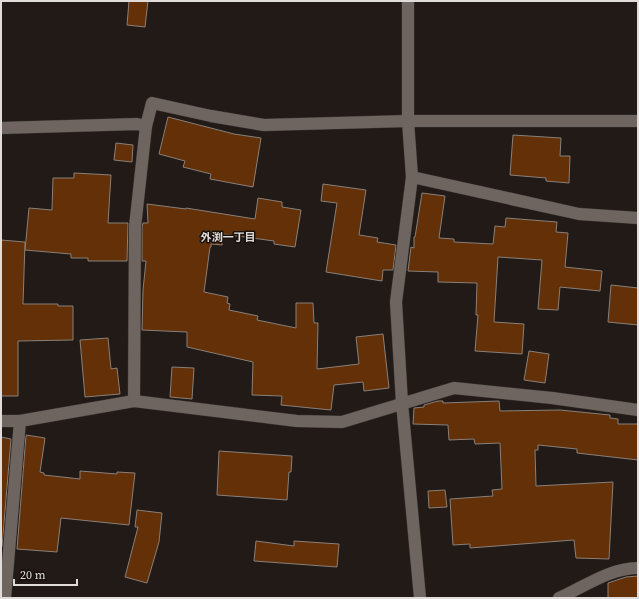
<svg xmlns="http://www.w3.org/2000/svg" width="639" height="599" viewBox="0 0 639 599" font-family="'Source Serif 4','Noto Sans JP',serif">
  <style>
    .building { fill: #633007; stroke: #89807a }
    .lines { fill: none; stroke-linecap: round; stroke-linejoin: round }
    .minor-casing { stroke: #393432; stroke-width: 13 }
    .minor { stroke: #6e6560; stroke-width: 12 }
    .labels { text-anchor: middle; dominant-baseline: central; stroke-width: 3; stroke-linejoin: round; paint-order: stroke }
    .neighbourhood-label { font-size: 11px; font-weight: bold; fill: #e1dcd9; stroke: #17110d }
  </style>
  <rect width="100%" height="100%" fill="#211a16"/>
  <g class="building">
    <path d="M 129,1 L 148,1 L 145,27 L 127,25 Z"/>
    <path d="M 168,117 L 234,134 L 261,138 L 253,187 L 210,179 L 211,174 L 183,167 L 185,161 L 159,154 Z"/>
    <path d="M 513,135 L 561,138 L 560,156 L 570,156 L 569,183 L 546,181 L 546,178 L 510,175 Z"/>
    <path d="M 116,143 L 133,145 L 132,162 L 114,160 Z"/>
    <path d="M 74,173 L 111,175 L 108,223 L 128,223 L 127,261 L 88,261 L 88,258 L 71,258 L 71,254 L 25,250 L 29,208 L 52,210 L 53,178 L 74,178 Z"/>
    <path d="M 323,184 L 366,190 L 359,235 L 378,238 L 377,242 L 396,245 L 393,270 L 383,270 L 382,281 L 326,272 L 337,203 L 321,201 Z"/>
    <path d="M 422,193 L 445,196 L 439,238 L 454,239 L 454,242 L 493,244 L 495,226 L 505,227 L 506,218 L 557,222 L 556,232 L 568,233 L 565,267 L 602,271 L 600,291 L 560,287 L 558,310 L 538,309 L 542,260 L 498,257 L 494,322 L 524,324 L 522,354 L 475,351 L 478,315 L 476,315 L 477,283 L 438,282 L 438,272 L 408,271 L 411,247 L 414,248 L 414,237 L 415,237 Z"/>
    <path d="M 258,198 L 282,202 L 282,207 L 301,210 L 295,247 L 274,244 L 274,241 L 223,234 L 222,245 L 211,244 L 211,247 L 210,247 L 204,292 L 228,297 L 227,303 L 230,304 L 229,310 L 258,316 L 257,320 L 296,328 L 296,303 L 313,303 L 314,323 L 318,323 L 317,369 L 359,364 L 356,337 L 383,334 L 389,388 L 364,391 L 363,382 L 334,385 L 331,410 L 281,405 L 282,396 L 252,395 L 253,362 L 187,347 L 187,332 L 142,330 L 143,290 L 146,261 L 142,261 L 142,227 L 143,223 L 148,223 L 147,204 L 186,209 L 186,208 L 255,219 Z"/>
    <path d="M 1,240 L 25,242 L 23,304 L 58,304 L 58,306 L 73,306 L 73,340 L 18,341 L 18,396 L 1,396 Z"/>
    <path d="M 611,285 L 638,288 L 638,325 L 608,322 Z"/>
    <path d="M 108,338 L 111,369 L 117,368 L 120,394 L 85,397 L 80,340 Z"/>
    <path d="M 529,351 L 549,354 L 545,383 L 524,380 Z"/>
    <path d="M 172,367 L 194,368 L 192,399 L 170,397 Z"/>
    <path d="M 438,401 L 443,401 L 443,403 L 499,401 L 500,411 L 560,410 L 610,415 L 610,418 L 618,419 L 618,424 L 638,424 L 638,460 L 577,453 L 577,449 L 538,445 L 538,450 L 535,450 L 536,486 L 613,482 L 609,559 L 576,558 L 574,540 L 470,548 L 470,544 L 453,545 L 450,499 L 493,496 L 492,490 L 502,489 L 500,443 L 475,444 L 474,439 L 449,440 L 448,425 L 413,424 L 414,408 L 424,407 L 424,405 Z"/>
    <path d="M 26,435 L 45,438 L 40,472 L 44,473 L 44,475 L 80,479 L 80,471 L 117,474 L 117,472 L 135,473 L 129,525 L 61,518 L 57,552 L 17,549 Z"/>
    <path d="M 1,437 L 11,439 L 2,547 L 1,547 Z"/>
    <path d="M 219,451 L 292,456 L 291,472 L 289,472 L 287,500 L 217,495 Z"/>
    <path d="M 445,490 L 447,507 L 429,508 L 428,491 Z"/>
    <path d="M 137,510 L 162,513 L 159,542 L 147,583 L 125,577 L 138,527 L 135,527 Z"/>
    <path d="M 256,541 L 294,546 L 294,541 L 339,544 L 337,567 L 254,561 Z"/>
    <path d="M 638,576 L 638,598 L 608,598 L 608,583 L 626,577 Z"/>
  </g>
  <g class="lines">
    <defs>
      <g id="minor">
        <path d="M 408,1 L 408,121 L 412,177 L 396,302 L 402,403 L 420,598"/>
        <path d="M 1,128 L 137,124 L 146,126"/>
        <path d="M 412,177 L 579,214 L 638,218"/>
        <path d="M 134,401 L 135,227 L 146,126 L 152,103 L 211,116 L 264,125 L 408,121 L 638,121"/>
        <path d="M 1,421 L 20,421 L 134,401 L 297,421 L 342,422 L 454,388 L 552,398 L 638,410"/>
        <path d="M 5,598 L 20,421"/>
        <path d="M 559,598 C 584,587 610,568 638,568"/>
      </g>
    </defs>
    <use href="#minor" class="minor-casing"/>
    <use href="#minor" class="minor"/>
  </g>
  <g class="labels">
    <g class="neighbourhood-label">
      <text x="228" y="237">外渕一丁目</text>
    </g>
  </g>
  <rect width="639" height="599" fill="none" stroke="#e1dcd9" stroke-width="4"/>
  <path d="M14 579v6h63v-6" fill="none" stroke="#e1dcd9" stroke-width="2"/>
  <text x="20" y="579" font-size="12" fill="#e1dcd9" stroke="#17110d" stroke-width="3" paint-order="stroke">20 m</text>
</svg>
